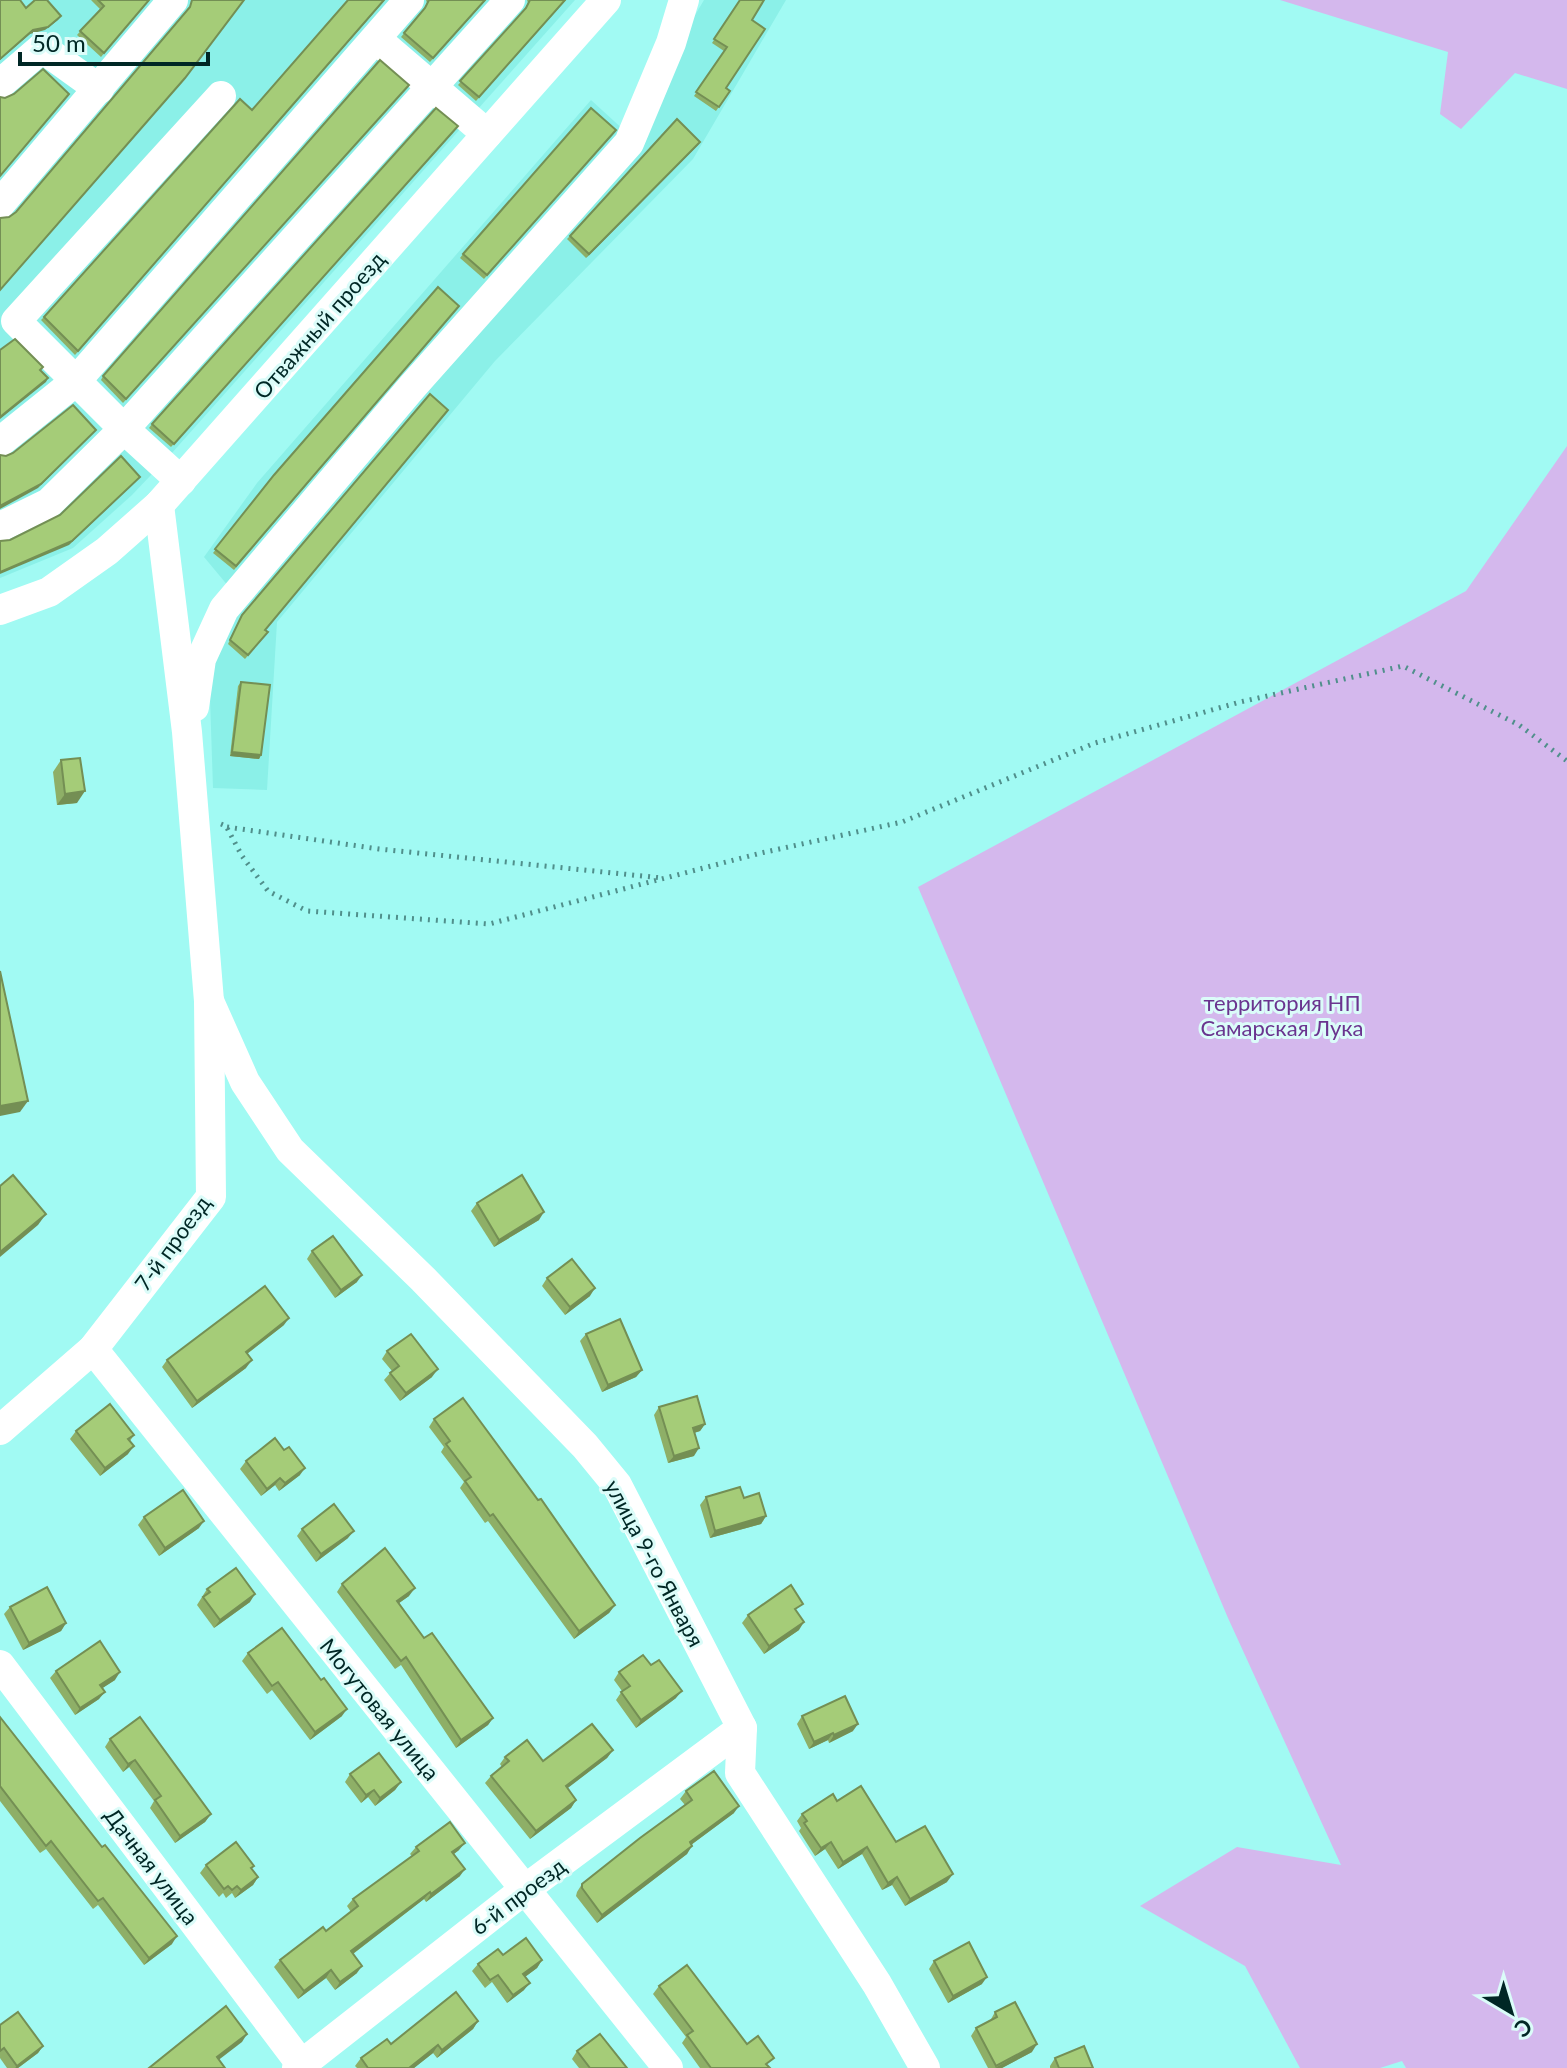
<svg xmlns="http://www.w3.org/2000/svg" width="1567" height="2068" viewBox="0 0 1567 2068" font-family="Lato,sans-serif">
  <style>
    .built { fill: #8bf0e8 }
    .green { fill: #d4b8ed }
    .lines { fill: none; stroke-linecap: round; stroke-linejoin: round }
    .path { stroke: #508f8b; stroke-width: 5; stroke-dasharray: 2 6; stroke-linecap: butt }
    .minor { stroke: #fff; stroke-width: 30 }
    .wall { fill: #8eaf67 }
    .shaded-wall { fill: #748f54 }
    .building { fill: #a5cc78; stroke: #748f54; stroke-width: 2 }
    .labels { text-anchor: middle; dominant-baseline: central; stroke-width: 6; stroke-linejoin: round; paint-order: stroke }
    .street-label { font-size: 22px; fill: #002725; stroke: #dbfcf9 }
    .park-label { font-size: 22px; fill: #6a348f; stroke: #dbfcf9 }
  </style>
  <rect width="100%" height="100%" fill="#a1faf3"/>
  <g class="built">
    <path d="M 0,0 L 575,0 L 171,454 L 132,495 L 73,548 L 0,578 Z"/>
    <path d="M 704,0 L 786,0 L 693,159 L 495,361 L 277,622 L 267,790 L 213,788 L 208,638 L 234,593 L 204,557 L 257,483 L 591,100 L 626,132 Z"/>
  </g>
  <g class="green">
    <path d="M 1280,0 L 1567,0 L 1567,89 L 1515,73 L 1461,129 L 1440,114 L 1448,52 Z"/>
    <path d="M 1567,446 L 1567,2068 L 1406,2068 L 1402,2061 L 1380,2068 L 1300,2068 L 1245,1966 L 1140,1906 L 1237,1847 L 1341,1865 L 1228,1618 L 918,887 L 1466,591 Z"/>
  </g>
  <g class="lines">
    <g class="path">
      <path d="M 221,824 L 226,826 L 242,856 L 268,891 L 307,911 L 489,924 L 761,853 L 902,822 L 1095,743 L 1240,702 L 1403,666 L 1519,725 L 1567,761"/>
      <path d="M 227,827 L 379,849 L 662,878"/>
    </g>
    <g class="minor">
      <path d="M 376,39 L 487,134"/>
      <path d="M 0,84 L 42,48 L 99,89"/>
      <path d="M 0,204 L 173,0"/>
      <path d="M 0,442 L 76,381 L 409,0"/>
      <path d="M 181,481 L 124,429 L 16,321 L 221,96"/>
      <path d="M 0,527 L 49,503 L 124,429 L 510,0"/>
      <path d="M 0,610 L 49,592 L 107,551 L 159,505 L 606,0"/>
      <path d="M 194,707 L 201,659 L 224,609 L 412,387 L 629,143 L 671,43 L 684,0"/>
      <path d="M 209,1001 L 245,1082 L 290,1150 L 423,1279 L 585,1446 L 617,1485 L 742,1728 L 740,1773 L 877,1984 L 925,2068"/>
      <path d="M 93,1349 L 668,2068"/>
      <path d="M 0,1430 L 93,1349 L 211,1197 L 209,1001 L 187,732 L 159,505"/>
      <path d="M 0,1665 L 304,2068"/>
      <path d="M 297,2068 L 524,1890 L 742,1728"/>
    </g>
  </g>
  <g class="wall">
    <path d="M 91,0 L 149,0 L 101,57 L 77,35 L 100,9 Z"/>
    <path d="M 385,0 L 75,355 L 41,320 L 44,317 L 252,110 Z"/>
    <path d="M 426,0 L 486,0 L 430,62 L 401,37 L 423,10 L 427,3 Z"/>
    <path d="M 527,0 L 566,0 L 476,101 L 458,85 L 524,10 L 528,3 Z"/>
    <path d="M 740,0 L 752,20 L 726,88 L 730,91 L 716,111 L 694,96 L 724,51 L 712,43 Z"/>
    <path d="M 406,88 L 123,403 L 101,380 L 103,376 Z"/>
    <path d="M 455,130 L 171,447 L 149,428 L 152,424 Z"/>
    <path d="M 613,134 L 484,279 L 460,258 L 463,254 Z"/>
    <path d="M 700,142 L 586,258 L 567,239 L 570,236 Z"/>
    <path d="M 456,310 L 234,570 L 213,553 L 274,475 Z"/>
    <path d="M 242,615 L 265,635 L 245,659 L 228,644 Z"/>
    <path d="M 241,682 L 261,755 L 259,759 L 230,756 L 238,686 Z"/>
    <path d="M 61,760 L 77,803 L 57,805 L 53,772 Z"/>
    <path d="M 477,1203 L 539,1220 L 494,1247 L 471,1211 Z"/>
    <path d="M 312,1251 L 357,1282 L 335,1298 L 307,1259 Z"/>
    <path d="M 547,1278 L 590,1296 L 565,1315 L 542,1286 Z"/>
    <path d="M 284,1325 L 247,1354 L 246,1368 L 192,1408 L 162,1367 L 167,1360 Z"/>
    <path d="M 586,1334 L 642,1370 L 636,1377 L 602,1392 L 580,1341 Z"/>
    <path d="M 387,1351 L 432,1377 L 400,1401 L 384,1380 L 392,1371 L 382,1359 Z"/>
    <path d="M 659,1407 L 705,1424 L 700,1431 L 694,1433 L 694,1456 L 668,1463 L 654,1415 Z"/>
    <path d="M 434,1419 L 615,1605 L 609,1613 L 574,1639 L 488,1521 L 485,1523 L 460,1488 L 464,1482 L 441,1452 L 444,1447 L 429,1427 Z"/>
    <path d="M 76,1431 L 134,1435 L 130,1441 L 128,1454 L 100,1476 L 70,1439 Z"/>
    <path d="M 246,1461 L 300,1475 L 279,1491 L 275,1485 L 261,1496 L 240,1469 Z"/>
    <path d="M 706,1497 L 766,1516 L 761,1524 L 710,1538 L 700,1505 Z"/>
    <path d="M 144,1517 L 199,1528 L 159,1556 L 138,1525 Z"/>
    <path d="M 302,1529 L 348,1538 L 316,1562 L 297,1536 Z"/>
    <path d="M 342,1584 L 409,1596 L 399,1603 L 424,1638 L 493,1718 L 488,1725 L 456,1748 L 401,1665 L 395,1669 L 337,1592 Z"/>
    <path d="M 207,1589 L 250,1602 L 214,1628 L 197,1605 Z"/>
    <path d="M 10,1607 L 66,1623 L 61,1631 L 23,1650 L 4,1614 Z"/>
    <path d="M 797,1612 L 799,1630 L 764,1654 L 742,1623 L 748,1615 Z"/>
    <path d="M 248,1653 L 342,1716 L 310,1740 L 272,1690 L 267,1694 L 242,1661 Z"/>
    <path d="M 651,1665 L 676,1698 L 636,1728 L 616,1700 L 622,1691 L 614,1680 L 619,1672 Z"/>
    <path d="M 56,1671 L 115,1680 L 102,1688 L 99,1699 L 75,1715 L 50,1678 Z"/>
    <path d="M 802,1716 L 853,1731 L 829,1743 L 828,1740 L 809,1749 L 797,1724 Z"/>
    <path d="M 0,1717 L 172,1944 L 144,1965 L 98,1905 L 93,1909 L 46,1849 L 40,1853 L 0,1801 Z"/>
    <path d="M 110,1739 L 211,1814 L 205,1822 L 175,1843 L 150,1808 L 154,1801 L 129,1767 L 123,1772 L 105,1747 Z"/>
    <path d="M 613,1750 L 607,1758 L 567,1788 L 576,1800 L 571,1808 L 530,1839 L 485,1783 L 491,1776 L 502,1767 L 500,1764 L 505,1757 L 543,1761 Z"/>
    <path d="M 350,1774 L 401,1782 L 395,1790 L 375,1806 L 368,1797 L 361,1803 L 345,1782 Z"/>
    <path d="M 686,1791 L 734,1813 L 691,1845 L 687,1854 L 597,1923 L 576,1896 L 577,1892 L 582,1884 L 685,1805 L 680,1799 Z"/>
    <path d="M 837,1801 L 896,1842 L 947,1882 L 905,1906 L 892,1885 L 882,1890 L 862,1854 L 838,1869 L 825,1849 L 815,1856 L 799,1831 L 801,1828 L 797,1821 L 802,1814 Z"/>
    <path d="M 416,1847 L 459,1850 L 454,1854 L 460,1876 L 426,1902 L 424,1899 L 353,1954 L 357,1973 L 335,1990 L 326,1978 L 298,1999 L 274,1967 L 280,1960 L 326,1931 L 351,1912 L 347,1906 L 353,1899 L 412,1856 L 410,1854 Z"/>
    <path d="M 206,1865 L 252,1869 L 258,1877 L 253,1885 L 235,1898 L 232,1893 L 226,1898 L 223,1893 L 219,1897 L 200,1873 Z"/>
    <path d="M 503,1955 L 542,1960 L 537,1968 L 525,1977 L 524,1990 L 507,2003 L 492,1982 L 485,1988 L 472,1971 L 478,1964 Z"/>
    <path d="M 934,1961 L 982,1984 L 948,2003 L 929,1969 Z"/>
    <path d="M 659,1986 L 747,2044 L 770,2068 L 700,2068 L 682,2043 L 686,2037 L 653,1994 Z"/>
    <path d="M 995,2012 L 1032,2052 L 1002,2068 L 988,2068 L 971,2036 L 976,2028 L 990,2021 Z"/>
    <path d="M 478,2021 L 473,2029 L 437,2058 L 433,2053 L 414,2068 L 357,2068 L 355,2066 L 361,2058 L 391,2044 Z"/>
    <path d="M 0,2025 L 43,2046 L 38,2053 L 18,2068 L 7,2068 L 0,2058 Z"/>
    <path d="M 577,2051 L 627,2068 L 579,2068 L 572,2059 Z"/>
    <path d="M 1055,2058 L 1093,2068 L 1050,2068 L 1050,2066 Z"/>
  </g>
  <g class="shaded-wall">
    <path d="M 61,16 L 58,20 L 45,30 L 30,34 L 0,60 L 0,59 L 33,30 Z"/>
    <path d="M 700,142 L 697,146 L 586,258 L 589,254 Z"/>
    <path d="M 48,378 L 46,382 L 0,419 L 0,417 Z"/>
    <path d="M 96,430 L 38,488 L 0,509 L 0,506 Z"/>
    <path d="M 140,477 L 69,545 L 0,574 L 0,572 Z"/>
    <path d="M 232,752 L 261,755 L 259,759 L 230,756 Z"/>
    <path d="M 85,791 L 77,803 L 57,805 L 65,794 Z"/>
    <path d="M 28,1101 L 20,1112 L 0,1116 L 0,1106 Z"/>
    <path d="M 544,1212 L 539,1220 L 494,1247 L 499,1240 Z"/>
    <path d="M 46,1214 L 38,1225 L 0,1257 L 0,1252 Z"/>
    <path d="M 362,1275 L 357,1282 L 335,1298 L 341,1290 Z"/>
    <path d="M 595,1288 L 590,1296 L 565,1315 L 570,1307 Z"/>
    <path d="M 289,1318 L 284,1325 L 240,1359 L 246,1352 Z"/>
    <path d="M 252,1360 L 246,1368 L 192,1408 L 197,1401 Z"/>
    <path d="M 438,1369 L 432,1377 L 400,1401 L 406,1393 Z"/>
    <path d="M 642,1370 L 636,1377 L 602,1392 L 608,1385 Z"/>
    <path d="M 705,1424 L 700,1431 L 687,1435 L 693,1428 Z"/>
    <path d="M 134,1446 L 128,1454 L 100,1476 L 105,1468 Z"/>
    <path d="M 699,1448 L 694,1456 L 668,1463 L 674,1456 Z"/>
    <path d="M 305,1468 L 300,1475 L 279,1491 L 285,1483 Z"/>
    <path d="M 280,1478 L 275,1485 L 261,1496 L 267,1489 Z"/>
    <path d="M 766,1516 L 761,1524 L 710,1538 L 715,1531 Z"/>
    <path d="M 204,1521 L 199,1528 L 159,1556 L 165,1548 Z"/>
    <path d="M 354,1531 L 348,1538 L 316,1562 L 321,1554 Z"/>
    <path d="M 415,1588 L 409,1596 L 392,1608 L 397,1601 Z"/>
    <path d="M 255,1594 L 250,1602 L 214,1628 L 220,1620 Z"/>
    <path d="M 615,1605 L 609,1613 L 574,1639 L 579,1631 Z"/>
    <path d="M 804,1622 L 799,1630 L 764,1654 L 769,1646 Z"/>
    <path d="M 66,1623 L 61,1631 L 23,1650 L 29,1643 Z"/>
    <path d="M 120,1672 L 115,1680 L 95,1693 L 100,1685 Z"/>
    <path d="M 682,1691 L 676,1698 L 636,1728 L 641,1720 Z"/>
    <path d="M 105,1692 L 99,1699 L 75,1715 L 80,1708 Z"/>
    <path d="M 347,1709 L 342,1716 L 310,1740 L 315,1732 Z"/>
    <path d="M 493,1718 L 488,1725 L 456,1748 L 461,1740 Z"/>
    <path d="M 858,1724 L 853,1731 L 829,1743 L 834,1735 Z"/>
    <path d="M 833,1733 L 828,1740 L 809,1749 L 814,1742 Z"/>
    <path d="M 613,1750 L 607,1758 L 560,1794 L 566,1786 Z"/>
    <path d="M 135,1760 L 129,1767 L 123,1772 L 128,1764 Z"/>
    <path d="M 401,1782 L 395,1790 L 375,1806 L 380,1798 Z"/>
    <path d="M 374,1790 L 368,1797 L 361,1803 L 366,1795 Z"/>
    <path d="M 576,1800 L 571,1808 L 530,1839 L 536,1831 Z"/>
    <path d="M 739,1806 L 734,1813 L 684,1850 L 690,1842 Z"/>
    <path d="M 211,1814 L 205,1822 L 175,1843 L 180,1836 Z"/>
    <path d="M 831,1842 L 825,1849 L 815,1856 L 821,1848 Z"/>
    <path d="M 465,1843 L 459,1850 L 447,1859 L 452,1852 Z"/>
    <path d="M 692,1846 L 687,1854 L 597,1923 L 602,1915 Z"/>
    <path d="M 867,1847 L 862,1854 L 838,1869 L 843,1862 Z"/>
    <path d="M 465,1869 L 460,1876 L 426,1902 L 431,1894 Z"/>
    <path d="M 953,1874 L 947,1882 L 905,1906 L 910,1899 Z"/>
    <path d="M 258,1877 L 253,1885 L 235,1898 L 241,1890 Z"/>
    <path d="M 897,1877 L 892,1885 L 882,1890 L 888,1883 Z"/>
    <path d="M 430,1892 L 424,1899 L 346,1959 L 351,1951 Z"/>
    <path d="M 177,1936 L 172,1944 L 144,1965 L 149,1958 Z"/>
    <path d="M 542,1960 L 537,1968 L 518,1982 L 523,1974 Z"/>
    <path d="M 362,1966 L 357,1973 L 335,1990 L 340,1982 Z"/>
    <path d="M 331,1970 L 326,1978 L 298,1999 L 304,1991 Z"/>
    <path d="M 987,1977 L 982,1984 L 948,2003 L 953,1996 Z"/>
    <path d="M 530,1983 L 524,1990 L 507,2003 L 513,1995 Z"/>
    <path d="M 478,2021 L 473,2029 L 437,2058 L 442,2050 Z"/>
    <path d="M 247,2034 L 242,2042 L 212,2065 L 217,2057 Z"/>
    <path d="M 1037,2044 L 1032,2052 L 1002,2068 L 995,2068 Z"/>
    <path d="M 438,2045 L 433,2053 L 414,2068 L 409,2068 Z"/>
    <path d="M 43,2046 L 38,2053 L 18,2068 L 15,2068 Z"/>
  </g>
  <g class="building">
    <path d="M 0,0 L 20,0 L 26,8 L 35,0 L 47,0 L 61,16 L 48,27 L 33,30 L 0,59 Z"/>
    <path d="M 98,0 L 149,0 L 104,53 L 80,31 L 104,6 Z"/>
    <path d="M 192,0 L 244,0 L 185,78 L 0,290 L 0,218 L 9,217 L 16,212 L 190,7 Z"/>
    <path d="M 348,0 L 384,0 L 78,351 L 44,317 L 240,99 L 252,110 Z"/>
    <path d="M 429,0 L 485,0 L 433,58 L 404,33 L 425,8 Z"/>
    <path d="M 530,0 L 565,0 L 479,97 L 460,81 L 526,8 Z"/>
    <path d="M 740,0 L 764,0 L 752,20 L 765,29 L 726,88 L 730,91 L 719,107 L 696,92 L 727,47 L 714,39 Z"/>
    <path d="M 380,60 L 409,85 L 126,399 L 103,376 Z"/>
    <path d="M 43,69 L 69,94 L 0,176 L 0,97 L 5,98 L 14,94 Z"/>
    <path d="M 436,108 L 458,126 L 174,444 L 152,424 Z"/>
    <path d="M 591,108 L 616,130 L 487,275 L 463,254 Z"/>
    <path d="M 677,119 L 700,142 L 589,254 L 570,236 Z"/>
    <path d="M 438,287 L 459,306 L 236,566 L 215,549 L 274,475 Z"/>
    <path d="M 15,339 L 43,367 L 40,370 L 48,378 L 0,417 L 0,350 Z"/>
    <path d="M 430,394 L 448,410 L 265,630 L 268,632 L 248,655 L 230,640 L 242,615 Z"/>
    <path d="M 73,405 L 96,430 L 41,484 L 0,506 L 0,455 L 6,456 L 13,453 Z"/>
    <path d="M 121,456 L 140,477 L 72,541 L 0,572 L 0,541 L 10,540 L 60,515 Z"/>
    <path d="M 241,682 L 270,685 L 261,755 L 232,752 Z"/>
    <path d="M 80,758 L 85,791 L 65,794 L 61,760 Z"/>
    <path d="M 0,971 L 28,1101 L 0,1106 Z"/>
    <path d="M 13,1175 L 46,1214 L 0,1252 L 0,1186 Z"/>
    <path d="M 522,1175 L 544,1212 L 499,1240 L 477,1203 Z"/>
    <path d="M 333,1236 L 362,1275 L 341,1290 L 312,1251 Z"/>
    <path d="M 572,1259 L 595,1288 L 570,1307 L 547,1278 Z"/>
    <path d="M 265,1286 L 289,1318 L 246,1352 L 252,1360 L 197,1401 L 167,1360 Z"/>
    <path d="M 620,1319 L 642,1370 L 608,1385 L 586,1334 Z"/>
    <path d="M 411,1334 L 438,1369 L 406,1393 L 390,1373 L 399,1366 L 387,1351 Z"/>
    <path d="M 697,1396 L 705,1424 L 693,1428 L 699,1448 L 674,1456 L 659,1407 Z"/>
    <path d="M 463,1398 L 538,1500 L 541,1499 L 615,1605 L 579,1631 L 493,1514 L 490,1516 L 465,1481 L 471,1477 L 446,1444 L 450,1441 L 434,1419 Z"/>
    <path d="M 110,1404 L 134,1435 L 128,1439 L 134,1446 L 105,1468 L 76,1431 Z"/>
    <path d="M 275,1438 L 284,1450 L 289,1447 L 305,1468 L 285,1483 L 280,1478 L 267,1489 L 246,1461 Z"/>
    <path d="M 740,1487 L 744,1498 L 759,1493 L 766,1516 L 715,1531 L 706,1497 Z"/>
    <path d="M 183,1490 L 204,1521 L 165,1548 L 144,1517 Z"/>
    <path d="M 334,1504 L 354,1531 L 321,1554 L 302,1529 Z"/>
    <path d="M 385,1548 L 415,1588 L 397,1601 L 424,1638 L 432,1633 L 493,1718 L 461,1740 L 406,1657 L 401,1661 L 342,1584 Z"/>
    <path d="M 236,1568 L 255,1594 L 220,1620 L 203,1597 L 210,1592 L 207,1589 Z"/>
    <path d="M 791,1585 L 803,1604 L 795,1609 L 804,1622 L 769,1646 L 748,1615 Z"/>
    <path d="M 47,1587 L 66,1623 L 29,1643 L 10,1607 Z"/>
    <path d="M 282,1628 L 321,1680 L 324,1678 L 347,1709 L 315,1732 L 278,1682 L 272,1686 L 248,1653 Z"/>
    <path d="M 100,1641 L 120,1672 L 100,1685 L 105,1692 L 80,1708 L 56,1671 Z"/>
    <path d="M 643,1655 L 651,1665 L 659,1660 L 682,1691 L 641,1720 L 621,1692 L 630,1686 L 619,1672 Z"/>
    <path d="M 845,1696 L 858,1724 L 834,1735 L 833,1733 L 814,1742 L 802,1716 Z"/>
    <path d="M 0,1717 L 102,1847 L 105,1845 L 177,1936 L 149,1958 L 103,1898 L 98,1901 L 51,1841 L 46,1846 L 0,1786 Z"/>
    <path d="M 140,1717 L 211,1814 L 180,1836 L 155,1800 L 161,1796 L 135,1760 L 128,1764 L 110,1739 Z"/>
    <path d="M 592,1724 L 613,1750 L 566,1786 L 576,1800 L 536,1831 L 491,1776 L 509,1761 L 505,1757 L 527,1740 L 543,1761 Z"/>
    <path d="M 379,1753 L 401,1782 L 380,1798 L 374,1790 L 366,1795 L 350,1774 Z"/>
    <path d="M 714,1771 L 739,1806 L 690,1842 L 692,1846 L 602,1915 L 582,1888 L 582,1884 L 640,1838 L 692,1800 L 686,1791 Z"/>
    <path d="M 861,1786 L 896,1842 L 925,1826 L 953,1874 L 910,1899 L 897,1877 L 888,1883 L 867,1847 L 843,1862 L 831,1842 L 821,1848 L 804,1823 L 807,1821 L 802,1814 L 833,1794 L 837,1801 Z"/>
    <path d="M 450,1822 L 465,1843 L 452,1852 L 465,1869 L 431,1894 L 430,1892 L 351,1951 L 362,1966 L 340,1982 L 331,1970 L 304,1991 L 280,1960 L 323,1927 L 326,1931 L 358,1906 L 353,1899 L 419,1851 L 416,1847 Z"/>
    <path d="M 236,1842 L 254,1866 L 251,1868 L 258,1877 L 241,1890 L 237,1886 L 232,1890 L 228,1886 L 224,1889 L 206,1865 Z"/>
    <path d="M 526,1938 L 542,1960 L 523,1974 L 530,1983 L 513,1995 L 498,1975 L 490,1980 L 478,1964 L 498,1949 L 503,1955 Z"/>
    <path d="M 969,1942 L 987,1977 L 953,1996 L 934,1961 Z"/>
    <path d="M 687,1965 L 747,2044 L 758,2036 L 774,2058 L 766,2064 L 770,2068 L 711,2068 L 687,2035 L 693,2031 L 659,1986 Z"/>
    <path d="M 456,1992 L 478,2021 L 442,2050 L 438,2045 L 409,2068 L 368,2068 L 361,2058 L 387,2039 L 391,2044 Z"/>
    <path d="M 1015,2002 L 1037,2044 L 996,2066 L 976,2028 L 997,2017 L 995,2012 Z"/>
    <path d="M 226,2006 L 247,2034 L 217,2057 L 225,2068 L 149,2068 Z"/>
    <path d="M 18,2012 L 43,2046 L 17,2066 L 4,2048 L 0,2051 L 0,2025 Z"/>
    <path d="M 600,2034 L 627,2068 L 590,2068 L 577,2051 Z"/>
    <path d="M 1084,2046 L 1093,2068 L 1059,2068 L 1055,2058 Z"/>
  </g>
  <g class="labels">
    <g class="street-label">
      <text transform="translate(319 325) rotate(-49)">Отважный проезд</text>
      <text transform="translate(172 1243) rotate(-54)">7-й проезд</text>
      <text transform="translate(655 1563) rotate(62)">улица 9-го Января</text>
      <text transform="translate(380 1709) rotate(51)">Могутовая улица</text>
      <text transform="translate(152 1866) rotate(53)">Дачная улица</text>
      <text transform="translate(518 1896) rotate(-37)">6-й проезд</text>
    </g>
    <g class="park-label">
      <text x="1282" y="1002">территория НП<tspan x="1282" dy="25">Самарская Лука</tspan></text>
    </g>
  </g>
  <g transform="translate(1511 2012) rotate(142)" stroke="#dbfcf9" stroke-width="6" paint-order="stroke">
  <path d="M0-6L14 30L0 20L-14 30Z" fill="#002725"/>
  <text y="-12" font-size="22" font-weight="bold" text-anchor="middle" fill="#002725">С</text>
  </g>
  <path d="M20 52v12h188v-12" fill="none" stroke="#002725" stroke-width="4"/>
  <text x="32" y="52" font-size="24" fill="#002725" stroke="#dbfcf9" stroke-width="6" paint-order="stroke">50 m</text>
</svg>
